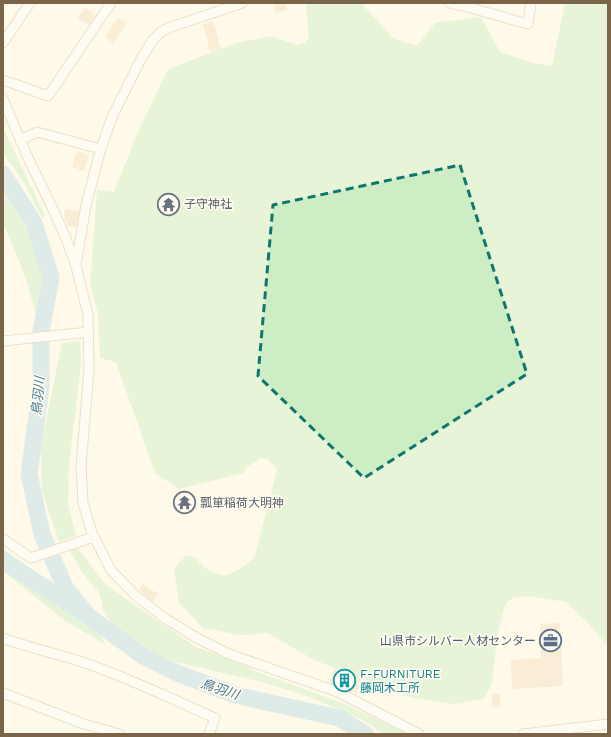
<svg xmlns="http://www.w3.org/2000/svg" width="611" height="737" viewBox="0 0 611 737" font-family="'Work Sans','Noto Sans JP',sans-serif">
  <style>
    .green { fill: #cdedc5 }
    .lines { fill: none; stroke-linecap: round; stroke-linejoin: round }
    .river { stroke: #badae9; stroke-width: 17 }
    .building { fill: #f5debe }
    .street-casing { stroke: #d1c3ac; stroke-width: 11 }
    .street { stroke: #fff; stroke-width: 9 }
    .marked { fill: none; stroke: #0f766e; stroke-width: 3; stroke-dasharray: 8 5; stroke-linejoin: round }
    .labels { text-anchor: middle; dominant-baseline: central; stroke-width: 3.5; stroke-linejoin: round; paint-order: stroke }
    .worship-label { font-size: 12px; fill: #5b616d; stroke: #fffcef; text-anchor: start }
    .service-label { font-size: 12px; fill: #4e5e75; stroke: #fffcef; text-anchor: end }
    .culture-label { font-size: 12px; fill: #0d838f; stroke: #fffcef; text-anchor: start }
    .water-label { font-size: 13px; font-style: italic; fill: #447995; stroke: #fffcef }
  </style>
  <rect width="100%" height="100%" fill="#fef9e8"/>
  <g class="green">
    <path d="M 306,3 L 361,3 L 394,39 L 417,46 L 435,23 L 481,17 L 500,52 L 532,63 L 552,66 L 565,3 L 608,3 L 608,646 L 588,623 L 566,602 L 528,596 L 513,598 L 507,602 L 504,609 L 498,632 L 492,683 L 484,699 L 453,704 L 412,698 L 314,660 L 268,633 L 241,635 L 203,628 L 179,603 L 174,570 C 178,565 182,556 189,556 C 197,556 199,563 204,567 C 207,570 219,575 224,575 C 233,575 250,563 255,556 L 277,469 L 267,459 L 260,458 L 247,467 L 243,473 L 179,489 L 155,473 L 116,362 L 100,358 L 98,314 L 90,284 L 97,190 L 114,192 L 138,132 L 168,69 L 236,43 L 270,36 L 298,45 L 305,43 L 309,37 Z"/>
    <path d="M 3,128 L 45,216 L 42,218 L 23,181 L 3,153 Z"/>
    <path d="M 3,186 L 21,216 L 34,244 L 45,283 L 45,300 L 39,324 L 24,273 L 3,223 Z"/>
    <path d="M 80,341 L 81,363 L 69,466 L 68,504 L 76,536 L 59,541 L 42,491 L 41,446 L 62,343 Z"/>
    <path d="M 77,547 L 103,582 L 140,609 L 196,647 L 250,667 L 252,670 L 347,705 L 409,734 L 383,734 L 363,720 L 310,697 L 263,682 L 176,662 L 150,653 L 112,623 L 104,613 L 100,594 L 82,572 L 69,549 Z"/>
    <path d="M 3,549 L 37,573 L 69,612 L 98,632 L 106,645 L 64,620 L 3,571 Z"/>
  </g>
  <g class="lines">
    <g class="river">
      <path d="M 3,174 L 34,223 L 51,277 L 41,332 L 41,387 L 29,474 L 42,534 L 65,587 L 88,616"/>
      <path d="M 3,560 L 88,616 L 143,656 L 177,673 L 235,695 L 339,718 L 365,734"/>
    </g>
  </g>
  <g class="building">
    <path d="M 274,3 L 285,3 L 287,10 L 276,13 Z"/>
    <path d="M 85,8 L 95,15 L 89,25 L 78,18 Z"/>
    <path d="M 118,18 L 127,23 L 113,43 L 105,37 Z"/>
    <path d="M 213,21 L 221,49 L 210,52 L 203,24 Z"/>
    <path d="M 77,151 L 89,155 L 84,171 L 72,167 Z"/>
    <path d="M 65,209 L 79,211 L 76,227 L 67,226 L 67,221 L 64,219 Z"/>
    <path d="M 143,584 L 158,594 L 153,602 L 139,590 Z"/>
    <path d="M 560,623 L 563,686 L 512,689 L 511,660 L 541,658 L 540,624 Z"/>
    <path d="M 334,669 L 362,678 L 357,694 L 329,683 Z"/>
    <rect x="492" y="694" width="8" height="13"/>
  </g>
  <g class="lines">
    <defs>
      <g id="street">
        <path d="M 450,3 L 464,6 L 528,24 L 531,3"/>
        <path d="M 3,43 L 30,3"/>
        <path d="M 3,80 L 48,96 L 111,3"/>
        <path d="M 3,99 L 29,160 L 51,205 L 67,241 L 76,266 L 88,315 L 89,370 L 81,466 L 83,503 L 92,533 L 111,570 L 136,596 L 166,619 L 197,638 L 229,654 L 338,692 L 419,734"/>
        <path d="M 20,140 L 37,132 L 93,147"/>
        <path d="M 76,265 L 86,205 L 101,148 L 113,115 L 142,57 L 153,40 L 162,31 L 174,26 L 242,3"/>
        <path d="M 3,341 L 89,332"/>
        <path d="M 3,539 L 31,558 L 94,537"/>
        <path d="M 3,638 C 30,648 58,654 85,663 C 129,678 172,699 215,718 L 209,734"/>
        <path d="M 3,693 L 81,723 L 119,734"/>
        <path d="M 523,734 L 608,724"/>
      </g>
    </defs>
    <use href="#street" class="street-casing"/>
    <use href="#street" class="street"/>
  </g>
  <path d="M0 0H611V737H0ZM 460,165 L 527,374 L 364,478 L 258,376 L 273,205 Z" fill="#fef9e8" fill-opacity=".55" fill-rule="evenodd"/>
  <path class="marked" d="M 460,165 L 527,374 L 364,478 L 258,376 L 273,205 Z"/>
  <defs>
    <symbol id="temple-ring" viewBox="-11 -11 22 22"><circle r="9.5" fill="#fffcef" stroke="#6b7280" stroke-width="1.5"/><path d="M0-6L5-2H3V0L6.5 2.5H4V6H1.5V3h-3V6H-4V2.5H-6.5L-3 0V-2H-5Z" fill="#6b7280"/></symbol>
    <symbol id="office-ring" viewBox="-11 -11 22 22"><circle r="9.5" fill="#fffcef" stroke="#5c6f8a" stroke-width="1.5"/><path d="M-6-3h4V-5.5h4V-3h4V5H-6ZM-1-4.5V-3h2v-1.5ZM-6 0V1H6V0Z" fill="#5c6f8a"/></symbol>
    <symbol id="building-ring" viewBox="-11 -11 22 22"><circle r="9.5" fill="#fffcef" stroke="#0f9aa8" stroke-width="1.5"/><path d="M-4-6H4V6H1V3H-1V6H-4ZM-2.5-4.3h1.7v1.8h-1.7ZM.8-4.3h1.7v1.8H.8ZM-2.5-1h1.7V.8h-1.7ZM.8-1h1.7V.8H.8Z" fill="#0f9aa8"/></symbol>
  </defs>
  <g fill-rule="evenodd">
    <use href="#temple-ring" x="156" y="192" width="25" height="25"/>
    <use href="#temple-ring" x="172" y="490" width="25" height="25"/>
    <use href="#office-ring" x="538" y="628" width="25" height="25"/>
    <use href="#building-ring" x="332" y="668" width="25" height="25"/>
  </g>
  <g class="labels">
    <g class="worship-label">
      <text x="184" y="204">子守神社</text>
      <text x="200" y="503">瓢箪稲荷大明神</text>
    </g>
    <g class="service-label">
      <text x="536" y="641">山県市シルバー人材センター</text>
    </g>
    <g class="culture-label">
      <text x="360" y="674">F-FURNITURE<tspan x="360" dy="14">藤岡木工所</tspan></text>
    </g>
    <g class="water-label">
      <text transform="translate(38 396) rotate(-85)">鳥羽川</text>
      <text transform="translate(220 689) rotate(19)">鳥羽川</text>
    </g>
  </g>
  <rect width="611" height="737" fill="none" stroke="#7a644a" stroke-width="8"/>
</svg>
